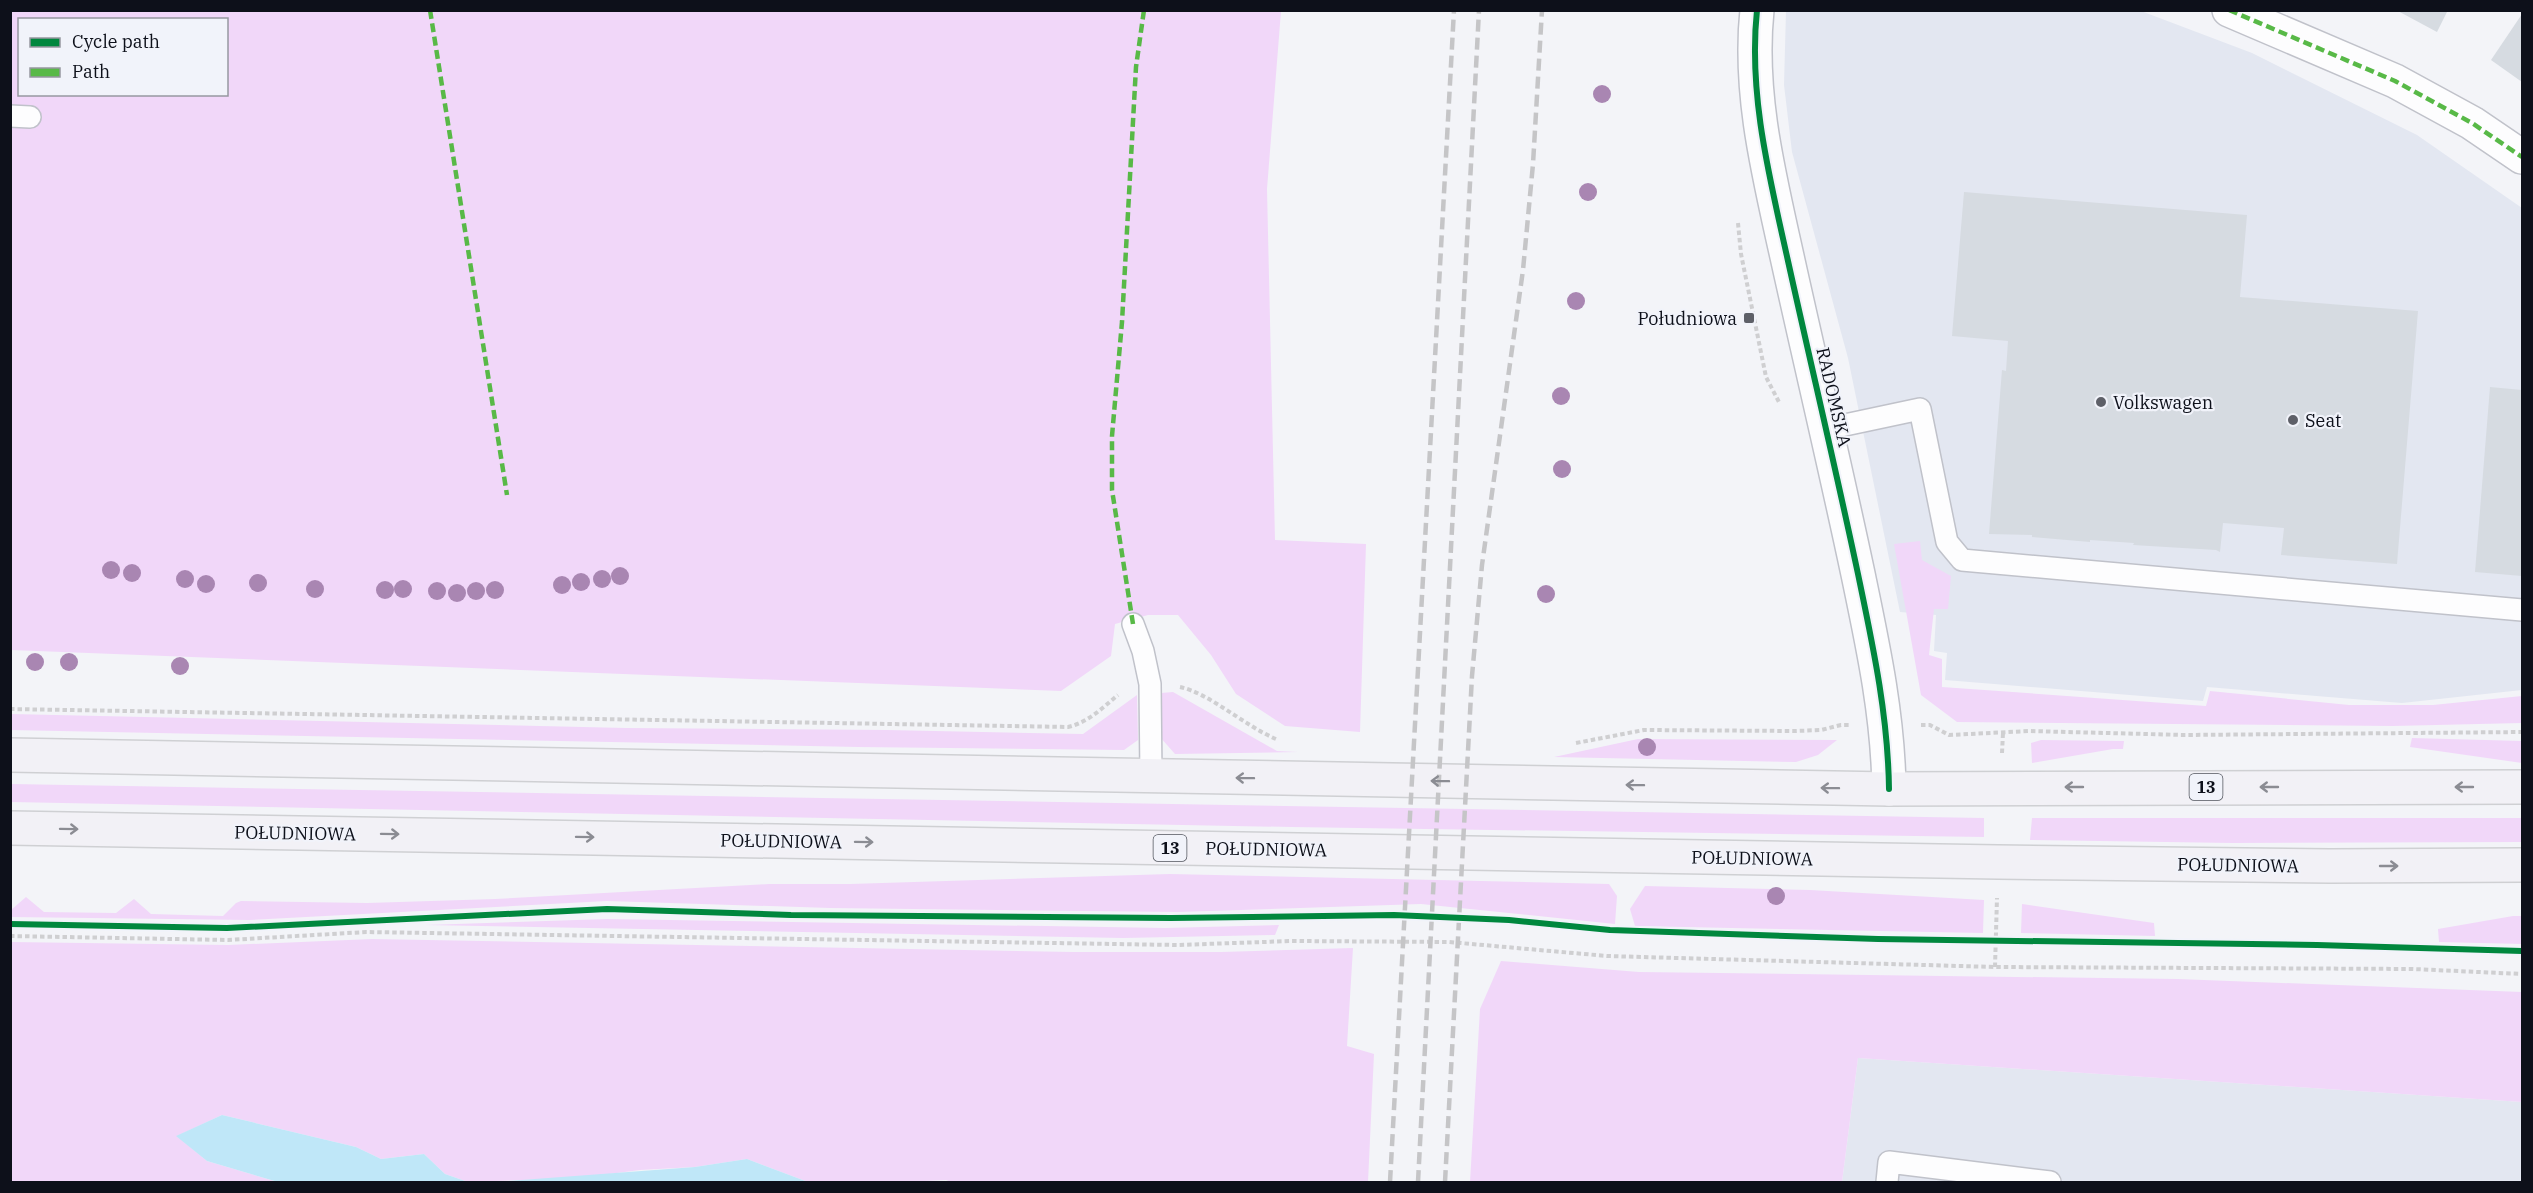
<svg xmlns="http://www.w3.org/2000/svg" width="2533" height="1193" viewBox="0 0 2533 1193" font-family="'IBM Plex Serif',serif">
  <style>
    .built { fill: #e3e7f1 }
    .green { fill: #f1d7f9; fill-rule: evenodd }
    .water { fill: #bfe7f8 }
    .building { fill: #d6dbe1 }
    .lines { fill: none; stroke-linecap: round; stroke-linejoin: round }
    .lane-casing { stroke: #c0c2ca; stroke-width: 24 }
    .street-casing { stroke: #c0c2ca; stroke-width: 36 }
    .primary-casing { stroke: #cfd0d3; stroke-width: 36 }
    .path { stroke: #cfcfd1; stroke-width: 4; stroke-dasharray: 4.5 3; stroke-linecap: butt }
    .lane { stroke: #fdfdfe; stroke-width: 21 }
    .street { stroke: #fdfdfe; stroke-width: 33 }
    .primary { stroke: #f2f1f6; stroke-width: 33 }
    .rail { stroke: #c5c5c7; stroke-width: 4.5; stroke-dasharray: 12 6; stroke-linecap: butt }
    .quiet { stroke: #58b947; stroke-width: 4.5; stroke-dasharray: 9 4.5; stroke-linecap: butt }
    .cycleway-casing { stroke: #f1f3fa; stroke-width: 10 }
    .cycleway { stroke: #00873e; stroke-width: 6 }
    .tree { fill: #a986b2 }
    .oneway { stroke: #8b8c93 }
    .poi-dot { fill: #5e6068; stroke: #f1f3fa; stroke-width: 2 }
    .labels { text-anchor: middle; dominant-baseline: central; stroke-width: 4.5; stroke-linejoin: round; paint-order: stroke }
    .shield { fill: #f1f3fa; stroke: #51545d; stroke-width: 1.5 }
    .shield-label { font-size: 16px; font-weight: bold; fill: #0d101a }
    .poi-label { font-size: 18px; fill: #0d101a; stroke: #f1f3fa; text-anchor: start }
    .street-label { font-size: 18px; fill: #0d101a; stroke: #f1f3fa }
  </style>
  <rect width="100%" height="100%" fill="#f3f4f8"/>
  <g class="built">
    <path d="M 1786,11 L 2141,11 L 2252,53 L 2417,135 L 2522,208 L 2522,690 L 2402,703 L 2207,687 L 2203,701 L 1945,680 L 1947,653 L 1934,651 L 1936,615 L 1900,612 L 1848,358 L 1792,152 L 1784,85 Z"/>
    <path d="M 1858,1058 L 2522,1102 L 2522,1182 L 1842,1182 Z"/>
  </g>
  <g class="green">
    <path d="M 11,11 L 1281,11 L 1267,189 L 1275,540 L 1366,544 L 1360,732 L 1285,726 L 1236,694 L 1211,655 L 1178,615 L 1148,615 L 1115,624 L 1111,656 L 1061,691 L 11,650 ZM 20,20 L 226,20 L 226,94 L 20,94 Z"/>
    <path d="M 1920,541 L 1922,560 L 1951,576 L 1948,609 L 1934,609 L 1929,655 L 1942,659 L 1942,687 L 2206,706 L 2210,691 L 2349,705 L 2433,705 L 2522,696 L 2522,723 L 2393,726 L 1957,722 L 1921,695 L 1894,544 Z"/>
    <path d="M 1173,692 L 1277,751 L 1298,752 L 1175,754 L 1160,737 L 1161,693 Z"/>
    <path d="M 1137,695 L 1138,740 L 1124,750 L 858,747 L 10,730 L 11,714 L 626,728 L 887,730 L 1083,734 Z"/>
    <path d="M 2412,738 L 2522,741 L 2522,763 L 2410,747 Z"/>
    <path d="M 1638,739 L 1837,740 L 1818,755 L 1796,762 L 1554,757 Z"/>
    <path d="M 2041,740 L 2124,741 L 2123,749 L 2113,749 L 2032,763 L 2031,743 Z"/>
    <path d="M 11,784 L 1984,818 L 1984,837 L 1291,827 L 11,802 Z"/>
    <path d="M 2032,818 L 2522,818 L 2522,842 L 2233,843 L 2030,840 Z"/>
    <path d="M 1170,874 L 1609,884 L 1617,896 L 1615,924 L 1421,904 L 1178,912 L 830,908 L 607,901 L 249,920 L 10,917 L 11,910 L 26,897 L 44,912 L 116,913 L 134,899 L 151,914 L 223,916 L 236,903 L 241,901 L 367,903 L 495,899 L 769,884 L 850,884 Z"/>
    <path d="M 1645,886 L 1810,890 L 1984,900 L 1983,933 L 1635,926 L 1630,909 Z"/>
    <path d="M 2022,904 L 2154,923 L 2155,936 L 2021,933 Z"/>
    <path d="M 2513,916 L 2522,916 L 2522,944 L 2439,942 L 2438,929 Z"/>
    <path d="M 607,919 L 1165,928 L 1279,925 L 1275,935 L 1123,938 L 425,925 Z"/>
    <path d="M 372,939 L 1073,952 L 1221,952 L 1353,948 L 1347,1046 L 1374,1054 L 1368,1182 L 951,1182 L 946,1180 L 904,1182 L 808,1182 L 747,1159 L 695,1167 L 640,1170 L 579,1178 L 468,1182 L 445,1174 L 424,1154 L 381,1159 L 356,1147 L 222,1115 L 177,1136 L 207,1161 L 278,1182 L 11,1182 L 11,942 L 228,945 Z"/>
    <path d="M 1501,961 L 1639,972 L 2178,979 L 2522,992 L 2522,1102 L 1858,1058 L 1842,1182 L 1470,1182 L 1480,1009 Z"/>
  </g>
  <g class="water">
    <path d="M 222,1115 L 356,1147 L 381,1159 L 424,1154 L 445,1174 L 468,1182 L 278,1182 L 207,1161 L 176,1136 Z"/>
    <path d="M 747,1159 L 808,1182 L 495,1182 L 695,1167 Z"/>
  </g>
  <g class="building">
    <path d="M 2396,10 L 2448,10 L 2437,32 Z"/>
    <path d="M 2522,14 L 2522,82 L 2491,60 Z"/>
    <path d="M 1964,192 L 2247,215 L 2240,297 L 2418,311 L 2397,564 L 2281,555 L 2284,528 L 2223,523 L 2220,552 L 2216,550 L 2133,545 L 2134,543 L 2090,540 L 2090,542 L 2032,537 L 2032,535 L 1989,534 L 2002,370 L 2006,371 L 2008,341 L 1952,336 Z"/>
    <path d="M 2490,387 L 2522,390 L 2522,576 L 2475,572 Z"/>
  </g>
  <g class="lines">
    <defs>
      <g id="lane">
        <path d="M 10,116 L 30,117"/>
        <path d="M 1826,429 L 1920,409 L 1947,542 L 1962,560 L 2522,610"/>
        <path d="M 1133,624 L 1143,651 L 1150,684 L 1151,777"/>
        <path d="M 1887,1182 L 1889,1162 L 2050,1182"/>
      </g>
      <g id="street">
        <path d="M 1757,10 C 1748,95 1770,179 1788,261 C 1811,365 1836,470 1858,574 C 1873,646 1888,715 1889,789"/>
        <path d="M 2229,10 L 2395,81 L 2472,123 L 2522,157"/>
      </g>
      <g id="primary">
        <path d="M 10,755 L 1889,789 L 2522,787"/>
        <path d="M 10,828 L 1998,862 L 2330,866 L 2522,865"/>
      </g>
    </defs>
    <use href="#lane" class="lane-casing"/>
    <use href="#street" class="street-casing"/>
    <use href="#primary" class="primary-casing"/>
    <g class="path">
      <path d="M 1738,223 L 1741,254 L 1766,377 L 1780,404"/>
      <path d="M 1180,687 C 1209,693 1245,726 1276,739"/>
      <path d="M 10,709 L 1068,727 C 1089,722 1102,708 1118,695"/>
      <path d="M 1921,725 L 1930,725 L 1949,735 L 2029,731 L 2185,735 L 2522,732"/>
      <path d="M 1576,743 L 1644,730 L 1795,731 L 1821,730 L 1841,725 L 1849,725"/>
      <path d="M 2002,753 L 2003,733"/>
      <path d="M 10,936 L 228,940 L 366,932 L 1177,945 L 1292,941 L 1449,942 L 1607,956 L 1995,967 L 2413,969 L 2522,974"/>
      <path d="M 1995,967 L 1997,898"/>
    </g>
    <use href="#lane" class="lane"/>
    <use href="#street" class="street"/>
    <use href="#primary" class="primary"/>
    <g class="rail">
      <path d="M 1390,1182 L 1454,10"/>
      <path d="M 1418,1182 L 1479,10"/>
      <path d="M 1445,1182 L 1472,676 L 1482,565 L 1523,270 L 1533,164 L 1542,10"/>
    </g>
    <g class="quiet">
      <path d="M 430,10 L 507,495"/>
      <path d="M 2229,10 L 2395,81 L 2472,123 L 2522,157"/>
      <path d="M 1133,624 L 1112,490 L 1112,436 L 1122,322 L 1136,67 L 1144,10"/>
    </g>
    <defs>
      <g id="cycleway">
        <path d="M 1757,10 C 1748,95 1770,179 1788,261 C 1811,365 1836,470 1858,574 C 1873,646 1888,715 1889,789"/>
        <path d="M 10,924 L 227,928 L 607,909 L 791,915 L 1171,918 L 1394,915 L 1509,920 L 1610,930 L 1878,939 L 2317,945 L 2522,951"/>
      </g>
    </defs>
    <use href="#cycleway" class="cycleway-casing"/>
    <use href="#cycleway" class="cycleway"/>
  </g>
  <g class="tree">
    <circle cx="1602" cy="94" r="9"/>
    <circle cx="1588" cy="192" r="9"/>
    <circle cx="1576" cy="301" r="9"/>
    <circle cx="1561" cy="396" r="9"/>
    <circle cx="1562" cy="469" r="9"/>
    <circle cx="111" cy="570" r="9"/>
    <circle cx="132" cy="573" r="9"/>
    <circle cx="620" cy="576" r="9"/>
    <circle cx="185" cy="579" r="9"/>
    <circle cx="602" cy="579" r="9"/>
    <circle cx="581" cy="582" r="9"/>
    <circle cx="258" cy="583" r="9"/>
    <circle cx="206" cy="584" r="9"/>
    <circle cx="562" cy="585" r="9"/>
    <circle cx="315" cy="589" r="9"/>
    <circle cx="403" cy="589" r="9"/>
    <circle cx="385" cy="590" r="9"/>
    <circle cx="495" cy="590" r="9"/>
    <circle cx="437" cy="591" r="9"/>
    <circle cx="476" cy="591" r="9"/>
    <circle cx="457" cy="593" r="9"/>
    <circle cx="1546" cy="594" r="9"/>
    <circle cx="35" cy="662" r="9"/>
    <circle cx="69" cy="662" r="9"/>
    <circle cx="180" cy="666" r="9"/>
    <circle cx="1647" cy="747" r="9"/>
    <circle cx="1776" cy="896" r="9"/>
  </g>
  <defs><path id="oneway-shaft" d="M-6 0H5M1.5-3L5.5 0L1.5 3" fill="none" stroke-width="1.6" stroke-linecap="round" stroke-linejoin="round" transform="scale(1.5)"/></defs>
  <g class="oneway">
    <use href="#oneway-shaft" transform="translate(1245 778) rotate(-179)"/>
    <use href="#oneway-shaft" transform="translate(1440 781) rotate(-179)"/>
    <use href="#oneway-shaft" transform="translate(1635 785) rotate(-179)"/>
    <use href="#oneway-shaft" transform="translate(2074 787) rotate(-180)"/>
    <use href="#oneway-shaft" transform="translate(2269 787) rotate(-180)"/>
    <use href="#oneway-shaft" transform="translate(2464 787) rotate(-180)"/>
    <use href="#oneway-shaft" transform="translate(1830 788) rotate(-179)"/>
    <use href="#oneway-shaft" transform="translate(69 829) rotate(1)"/>
    <use href="#oneway-shaft" transform="translate(390 834) rotate(1)"/>
    <use href="#oneway-shaft" transform="translate(585 837) rotate(1)"/>
    <use href="#oneway-shaft" transform="translate(864 842) rotate(1)"/>
    <use href="#oneway-shaft" transform="translate(2389 866)"/>
  </g>
  <g class="poi-dot">
    <rect x="1743" y="312" width="12" height="12" rx="3"/>
    <circle cx="2101" cy="402" r="6"/>
    <circle cx="2293" cy="420" r="6"/>
  </g>
  <g class="labels">
    <g class="shield">
      <rect x="2189.5" y="774" width="33" height="26" rx="4.5"/>
      <rect x="1153.5" y="835" width="33" height="26" rx="4.5"/>
    </g>
    <g class="shield-label">
      <text x="2206" y="787">13</text>
      <text x="1170" y="848">13</text>
    </g>
    <g class="poi-label">
      <text x="1737" y="318" text-anchor="end">Południowa</text>
      <text x="2113" y="402">Volkswagen</text>
      <text x="2305" y="420">Seat</text>
    </g>
    <g class="street-label">
      <text transform="translate(1834 397) rotate(77)">RADOMSKA</text>
      <text transform="translate(295 833) rotate(1)">POŁUDNIOWA</text>
      <text transform="translate(781 841) rotate(1)">POŁUDNIOWA</text>
      <text transform="translate(1266 849) rotate(1)">POŁUDNIOWA</text>
      <text transform="translate(1752 858) rotate(1)">POŁUDNIOWA</text>
      <text transform="translate(2238 865) rotate(1)">POŁUDNIOWA</text>
    </g>
  </g>
  <rect width="2533" height="1193" fill="none" stroke="#0d101a" stroke-width="24"/>
  <rect x="18" y="18" width="210" height="78" fill="#f1f3fa" stroke="#9698a0" stroke-width="1.5"/>
  <rect x="30" y="38" width="30" height="9" fill="#00873e" stroke="#9698a0" stroke-width="1.5"/>
  <text x="72" y="48" font-size="18" fill="#0d101a">Cycle path</text>
  <rect x="30" y="68" width="30" height="9" fill="#58b947" stroke="#9698a0" stroke-width="1.5"/>
  <text x="72" y="78" font-size="18" fill="#0d101a">Path</text>
</svg>
